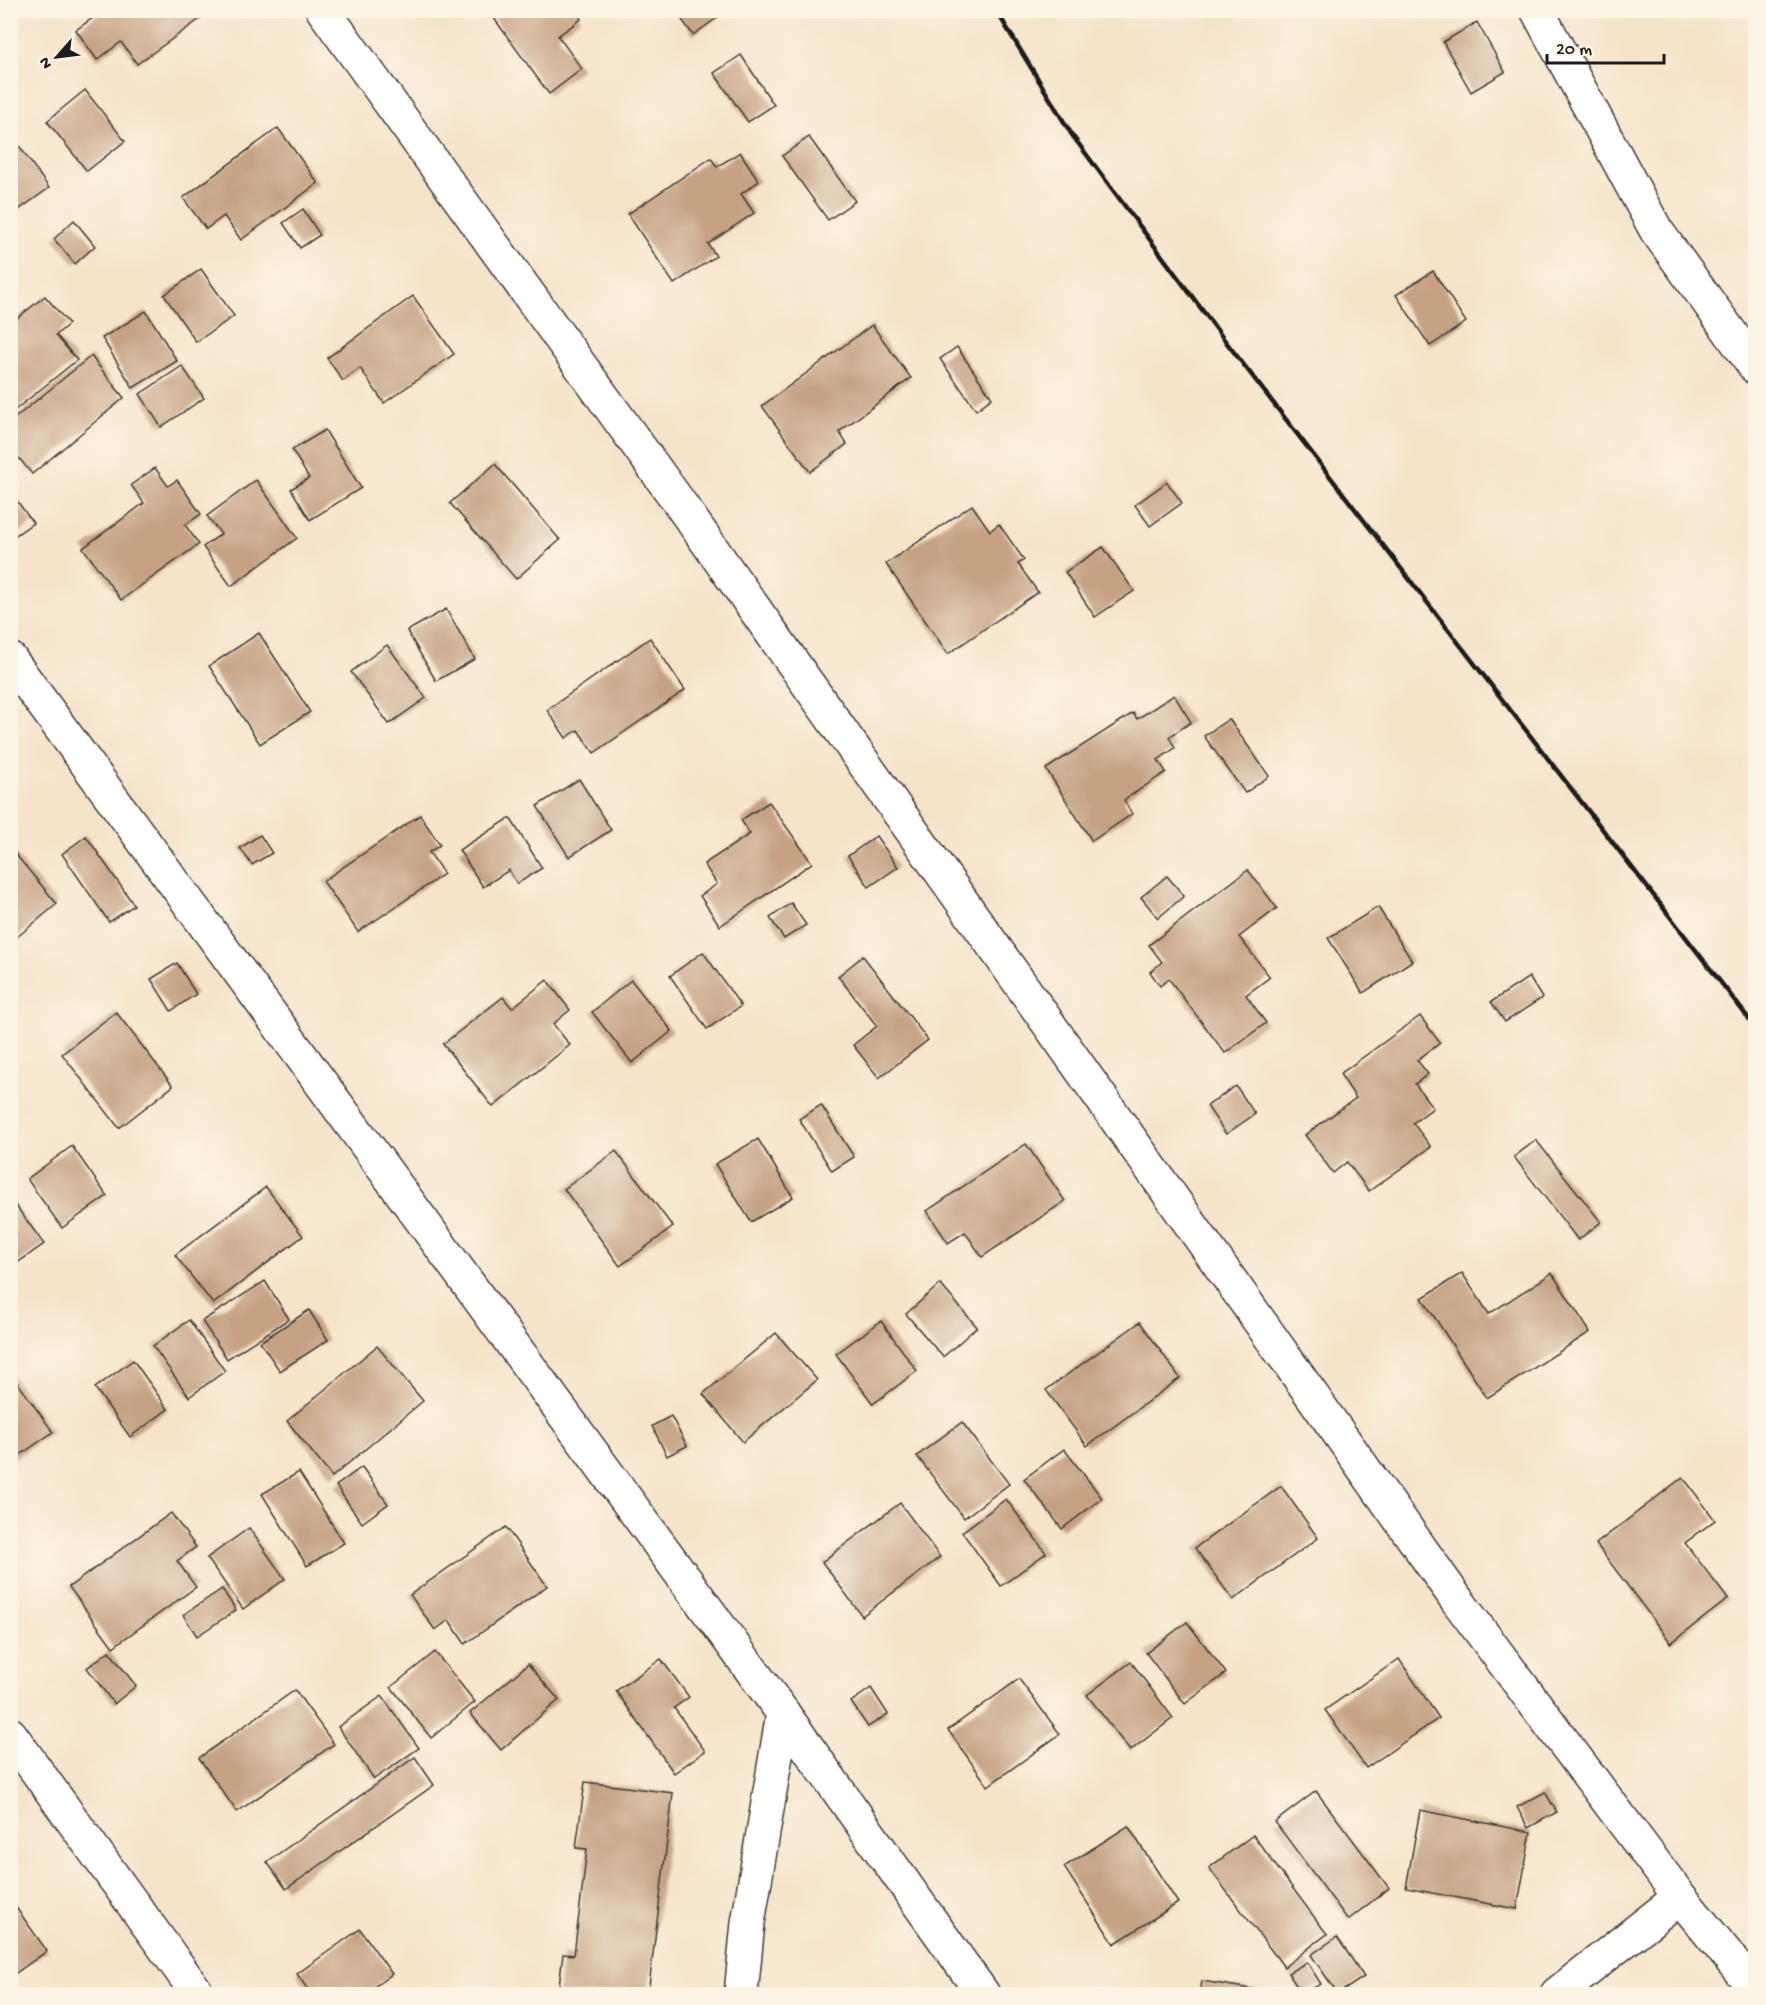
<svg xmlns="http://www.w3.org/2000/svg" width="1766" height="2005" viewBox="0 0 1766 2005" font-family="'Gochi Hand',sans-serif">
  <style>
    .building { fill: #c6a283 }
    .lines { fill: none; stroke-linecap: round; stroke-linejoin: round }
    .minor-casing { stroke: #3d3a36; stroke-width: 36 }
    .minor { stroke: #fff; stroke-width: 33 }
    .rail { stroke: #1c1c1c; stroke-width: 4.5 }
  </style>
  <rect width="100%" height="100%" fill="#fcf5e5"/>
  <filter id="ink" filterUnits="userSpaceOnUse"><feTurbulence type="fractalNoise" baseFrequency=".0167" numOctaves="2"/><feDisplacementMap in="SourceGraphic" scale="12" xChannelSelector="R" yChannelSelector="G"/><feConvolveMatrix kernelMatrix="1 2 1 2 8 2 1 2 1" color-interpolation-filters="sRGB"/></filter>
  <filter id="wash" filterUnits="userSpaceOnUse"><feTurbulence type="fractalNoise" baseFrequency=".008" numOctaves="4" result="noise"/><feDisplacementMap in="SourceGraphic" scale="24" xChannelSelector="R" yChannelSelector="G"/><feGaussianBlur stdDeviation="1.35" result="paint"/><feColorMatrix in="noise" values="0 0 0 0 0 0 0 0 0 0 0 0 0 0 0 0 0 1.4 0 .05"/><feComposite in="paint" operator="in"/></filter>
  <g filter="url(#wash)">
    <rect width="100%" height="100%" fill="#f6e4c9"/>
    <g id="blocks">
      <g class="building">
        <path d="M 104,10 L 205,10 L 207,14 L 137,64 L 121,42 L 97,60 L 76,30 Z"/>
        <path d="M 488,10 L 575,10 L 581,19 L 558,36 L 582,69 L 549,94 Z"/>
        <path d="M 675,10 L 712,10 L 717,18 L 693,35 Z"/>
        <path d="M 1477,22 L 1505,72 L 1471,92 L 1443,42 Z"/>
        <path d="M 741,55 L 774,105 L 748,122 L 714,73 Z"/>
        <path d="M 85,90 L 125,141 L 87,171 L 47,121 Z"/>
        <path d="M 278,128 L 318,183 L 241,240 L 224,216 L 206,229 L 183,198 Z"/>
        <path d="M 10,133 L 49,188 L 10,216 Z"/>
        <path d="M 809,137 L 855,201 L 828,220 L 782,156 Z"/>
        <path d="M 740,152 L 759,181 L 741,194 L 754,213 L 708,244 L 716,256 L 674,284 L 628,214 L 711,158 L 717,167 Z"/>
        <path d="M 303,209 L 320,235 L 300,248 L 283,223 Z"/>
        <path d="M 74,220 L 95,246 L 75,264 L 54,239 Z"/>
        <path d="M 201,269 L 234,316 L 196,342 L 164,295 Z"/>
        <path d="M 1433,271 L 1466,322 L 1430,346 L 1396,295 Z"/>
        <path d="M 45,296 L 69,324 L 56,335 L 77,360 L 10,414 L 10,324 Z"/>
        <path d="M 413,296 L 454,354 L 384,403 L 360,368 L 343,381 L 327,358 Z"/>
        <path d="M 146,311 L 177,361 L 133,388 L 102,338 Z"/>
        <path d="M 872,325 L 911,378 L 839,432 L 847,444 L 810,472 L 762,406 Z"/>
        <path d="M 957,347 L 992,398 L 976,410 L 940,359 Z"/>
        <path d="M 91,356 L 124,398 L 32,474 L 10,447 L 10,422 Z"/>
        <path d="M 182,366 L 204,398 L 161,427 L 140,394 Z"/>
        <path d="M 325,430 L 361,488 L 310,520 L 291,489 L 309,478 L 292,450 Z"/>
        <path d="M 495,464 L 560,540 L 516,579 L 450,503 Z"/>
        <path d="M 155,468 L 168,486 L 177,480 L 201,514 L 185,525 L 199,544 L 121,600 L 83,548 L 144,503 L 131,485 Z"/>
        <path d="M 256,480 L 297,538 L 231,586 L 203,547 L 221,534 L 207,516 Z"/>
        <path d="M 1167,482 L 1182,503 L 1150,526 L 1135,505 Z"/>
        <path d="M 10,491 L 33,523 L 10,539 Z"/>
        <path d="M 972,505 L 990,531 L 999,524 L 1024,560 L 1018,564 L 1038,592 L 948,654 L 886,564 Z"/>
        <path d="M 1103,547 L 1134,591 L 1095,617 L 1065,572 Z"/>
        <path d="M 446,609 L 475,659 L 436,681 L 407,631 Z"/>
        <path d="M 259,633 L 310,712 L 260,744 L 209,666 Z"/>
        <path d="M 650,638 L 685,690 L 594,753 L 578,730 L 566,738 L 547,710 Z"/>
        <path d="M 387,645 L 426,698 L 389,724 L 351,672 Z"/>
        <path d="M 1174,695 L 1191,722 L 1169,737 L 1175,748 L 1158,760 L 1166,772 L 1124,800 L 1132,814 L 1092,841 L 1046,769 L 1133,713 L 1137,719 Z"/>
        <path d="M 1229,719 L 1269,776 L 1245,793 L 1204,736 Z"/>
        <path d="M 579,779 L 611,830 L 569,857 L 537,806 Z"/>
        <path d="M 769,802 L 812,863 L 720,926 L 700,896 L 717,884 L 704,864 L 750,834 L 741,820 Z"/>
        <path d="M 420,815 L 440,845 L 429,852 L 444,874 L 358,932 L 323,881 Z"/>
        <path d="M 510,818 L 542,868 L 517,884 L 509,870 L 483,887 L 459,850 Z"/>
        <path d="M 260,835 L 272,853 L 252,865 L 240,848 Z"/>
        <path d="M 86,836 L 134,905 L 109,922 L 62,854 Z"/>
        <path d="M 876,836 L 898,867 L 869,887 L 848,856 Z"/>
        <path d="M 12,850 L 57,904 L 10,943 L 10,851 Z"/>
        <path d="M 1248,870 L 1277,908 L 1239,937 L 1270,977 L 1246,995 L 1266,1023 L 1225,1053 L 1169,979 L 1160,986 L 1150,972 L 1162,962 L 1149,945 Z"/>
        <path d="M 1167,876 L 1184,896 L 1158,918 L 1141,897 Z"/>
        <path d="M 791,903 L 806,925 L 784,939 L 770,918 Z"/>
        <path d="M 1378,907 L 1412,961 L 1363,993 L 1328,938 Z"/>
        <path d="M 703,952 L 741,1006 L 707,1029 L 670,976 Z"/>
        <path d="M 863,956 L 928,1040 L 879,1078 L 853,1045 L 877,1026 L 838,976 Z"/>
        <path d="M 177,963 L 196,994 L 171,1011 L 151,979 Z"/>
        <path d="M 1529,977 L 1542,998 L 1505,1022 L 1491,1002 Z"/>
        <path d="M 547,980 L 570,1010 L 553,1024 L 570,1045 L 493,1107 L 443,1044 L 503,997 L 512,1008 Z"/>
        <path d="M 631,980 L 672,1031 L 632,1063 L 592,1012 Z"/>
        <path d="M 116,1012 L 173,1086 L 119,1128 L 62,1054 Z"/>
        <path d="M 1420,1016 L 1440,1043 L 1417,1060 L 1428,1074 L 1415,1084 L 1433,1108 L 1413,1123 L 1431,1147 L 1369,1191 L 1347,1162 L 1333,1173 L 1305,1135 L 1356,1098 L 1340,1074 Z"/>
        <path d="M 1236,1086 L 1255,1114 L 1226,1134 L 1207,1106 Z"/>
        <path d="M 821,1105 L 854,1157 L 832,1171 L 799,1119 Z"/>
        <path d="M 758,1139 L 793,1197 L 751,1222 L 715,1164 Z"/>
        <path d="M 1536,1140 L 1601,1222 L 1578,1240 L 1514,1157 Z"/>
        <path d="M 1026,1144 L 1065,1201 L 982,1257 L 965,1232 L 948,1243 L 927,1211 Z"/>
        <path d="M 72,1146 L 107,1196 L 62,1228 L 27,1179 Z"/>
        <path d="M 616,1151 L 673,1227 L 620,1266 L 564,1189 Z"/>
        <path d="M 266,1187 L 303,1236 L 213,1304 L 175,1255 Z"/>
        <path d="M 10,1198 L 44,1244 L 10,1268 Z"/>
        <path d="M 1462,1273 L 1489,1314 L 1552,1273 L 1590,1332 L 1487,1398 L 1422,1298 Z"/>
        <path d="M 265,1281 L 289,1319 L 227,1359 L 202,1321 Z"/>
        <path d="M 940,1284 L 977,1327 L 943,1357 L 906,1314 Z"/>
        <path d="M 309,1310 L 328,1340 L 280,1371 L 260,1342 Z"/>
        <path d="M 189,1320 L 225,1371 L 189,1397 L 153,1346 Z"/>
        <path d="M 881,1321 L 917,1371 L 873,1404 L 836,1354 Z"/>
        <path d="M 1140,1322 L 1180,1378 L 1087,1446 L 1046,1390 Z"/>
        <path d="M 776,1333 L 817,1380 L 743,1442 L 703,1394 Z"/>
        <path d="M 377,1346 L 423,1401 L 332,1477 L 287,1421 Z"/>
        <path d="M 133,1360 L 168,1409 L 130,1437 L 95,1388 Z"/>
        <path d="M 10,1372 L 53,1432 L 10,1462 Z"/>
        <path d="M 671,1416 L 687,1446 L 667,1456 L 652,1426 Z"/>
        <path d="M 962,1422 L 1009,1484 L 964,1518 L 917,1456 Z"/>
        <path d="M 1064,1449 L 1102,1498 L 1062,1529 L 1024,1479 Z"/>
        <path d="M 362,1467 L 388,1504 L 362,1523 L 336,1486 Z"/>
        <path d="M 299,1472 L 344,1543 L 307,1566 L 262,1494 Z"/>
        <path d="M 1683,1477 L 1715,1520 L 1685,1543 L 1728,1599 L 1671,1643 L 1596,1544 Z"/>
        <path d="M 1281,1486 L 1318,1538 L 1233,1600 L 1195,1548 Z"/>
        <path d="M 1006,1499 L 1046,1553 L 1001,1586 L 962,1532 Z"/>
        <path d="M 900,1503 L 940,1557 L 862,1616 L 822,1562 Z"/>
        <path d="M 171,1513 L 196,1547 L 177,1561 L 196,1587 L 113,1647 L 69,1587 Z"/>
        <path d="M 506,1527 L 547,1586 L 465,1644 L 449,1620 L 435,1630 L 410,1595 Z"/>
        <path d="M 249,1528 L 285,1579 L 243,1609 L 207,1558 Z"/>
        <path d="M 222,1589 L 236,1610 L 197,1636 L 183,1615 Z"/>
        <path d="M 1187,1622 L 1226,1673 L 1185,1704 L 1146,1653 Z"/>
        <path d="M 109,1651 L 136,1686 L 114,1704 L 87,1668 Z"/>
        <path d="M 435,1652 L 475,1702 L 431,1738 L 391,1687 Z"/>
        <path d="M 661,1659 L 689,1697 L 674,1708 L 705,1751 L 674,1773 L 616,1691 Z"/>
        <path d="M 1399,1659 L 1439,1718 L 1366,1768 L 1325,1710 Z"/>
        <path d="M 1131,1662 L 1173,1718 L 1130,1751 L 1087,1695 Z"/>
        <path d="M 528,1664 L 559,1700 L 501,1750 L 470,1713 Z"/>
        <path d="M 1019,1679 L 1060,1734 L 988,1786 L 948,1730 Z"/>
        <path d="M 871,1688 L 888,1714 L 868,1727 L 851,1702 Z"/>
        <path d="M 295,1690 L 334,1744 L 237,1812 L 199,1758 Z"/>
        <path d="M 382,1696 L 419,1748 L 374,1779 L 338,1727 Z"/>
        <path d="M 415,1757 L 434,1785 L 286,1889 L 267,1862 Z"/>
        <path d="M 585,1782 L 673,1793 L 648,1994 L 558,1994 L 563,1954 L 574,1955 L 587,1849 L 576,1848 Z"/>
        <path d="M 1316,1791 L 1389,1888 L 1348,1920 L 1275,1822 Z"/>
        <path d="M 1545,1792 L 1557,1812 L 1528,1828 L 1517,1807 Z"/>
        <path d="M 1420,1810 L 1531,1832 L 1517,1909 L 1406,1888 Z"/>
        <path d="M 1128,1826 L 1178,1903 L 1114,1944 L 1064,1867 Z"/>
        <path d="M 1253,1835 L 1327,1934 L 1284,1967 L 1209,1868 Z"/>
        <path d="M 10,1899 L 47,1951 L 10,1977 Z"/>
        <path d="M 360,1929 L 392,1974 L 364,1994 L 311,1994 L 297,1974 Z"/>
        <path d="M 1337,1937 L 1364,1977 L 1338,1994 L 1311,1955 Z"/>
        <path d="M 1307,1962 L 1321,1984 L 1302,1994 L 1288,1973 Z"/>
        <path d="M 1202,1981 L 1275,1993 L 1275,1994 L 1200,1994 Z"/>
      </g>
    </g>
  </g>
  <g filter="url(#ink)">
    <use href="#blocks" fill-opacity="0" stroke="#3d3a36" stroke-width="1.5"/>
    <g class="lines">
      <defs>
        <g id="minor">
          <path d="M 323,10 L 676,498 L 1457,1600 L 1680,1897 L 1756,1990"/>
          <path d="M 1537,10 L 1656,230 L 1756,368"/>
          <path d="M 10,659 L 783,1713 L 983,1994"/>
          <path d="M 10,1734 L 198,1994"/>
          <path d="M 741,1994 L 748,1923 L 783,1713"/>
          <path d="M 1557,1994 L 1680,1897"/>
        </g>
      </defs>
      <use href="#minor" class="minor-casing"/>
      <use href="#minor" class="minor"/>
      <path class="rail" d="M 996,10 L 1072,135 L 1223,338 L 1756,1028"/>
    </g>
  </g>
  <rect width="1766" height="2005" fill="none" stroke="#fcf5e5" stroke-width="36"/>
  <g transform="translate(57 57) rotate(242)" stroke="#fcf5e5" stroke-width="4.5" paint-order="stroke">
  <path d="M0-4.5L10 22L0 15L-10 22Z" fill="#1c1c1c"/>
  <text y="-9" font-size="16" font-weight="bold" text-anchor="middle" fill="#1c1c1c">N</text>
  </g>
  <path d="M1547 54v9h117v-9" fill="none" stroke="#1c1c1c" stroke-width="3"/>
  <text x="1556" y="54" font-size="18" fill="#1c1c1c" stroke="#fcf5e5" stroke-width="4.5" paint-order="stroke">20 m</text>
</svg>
